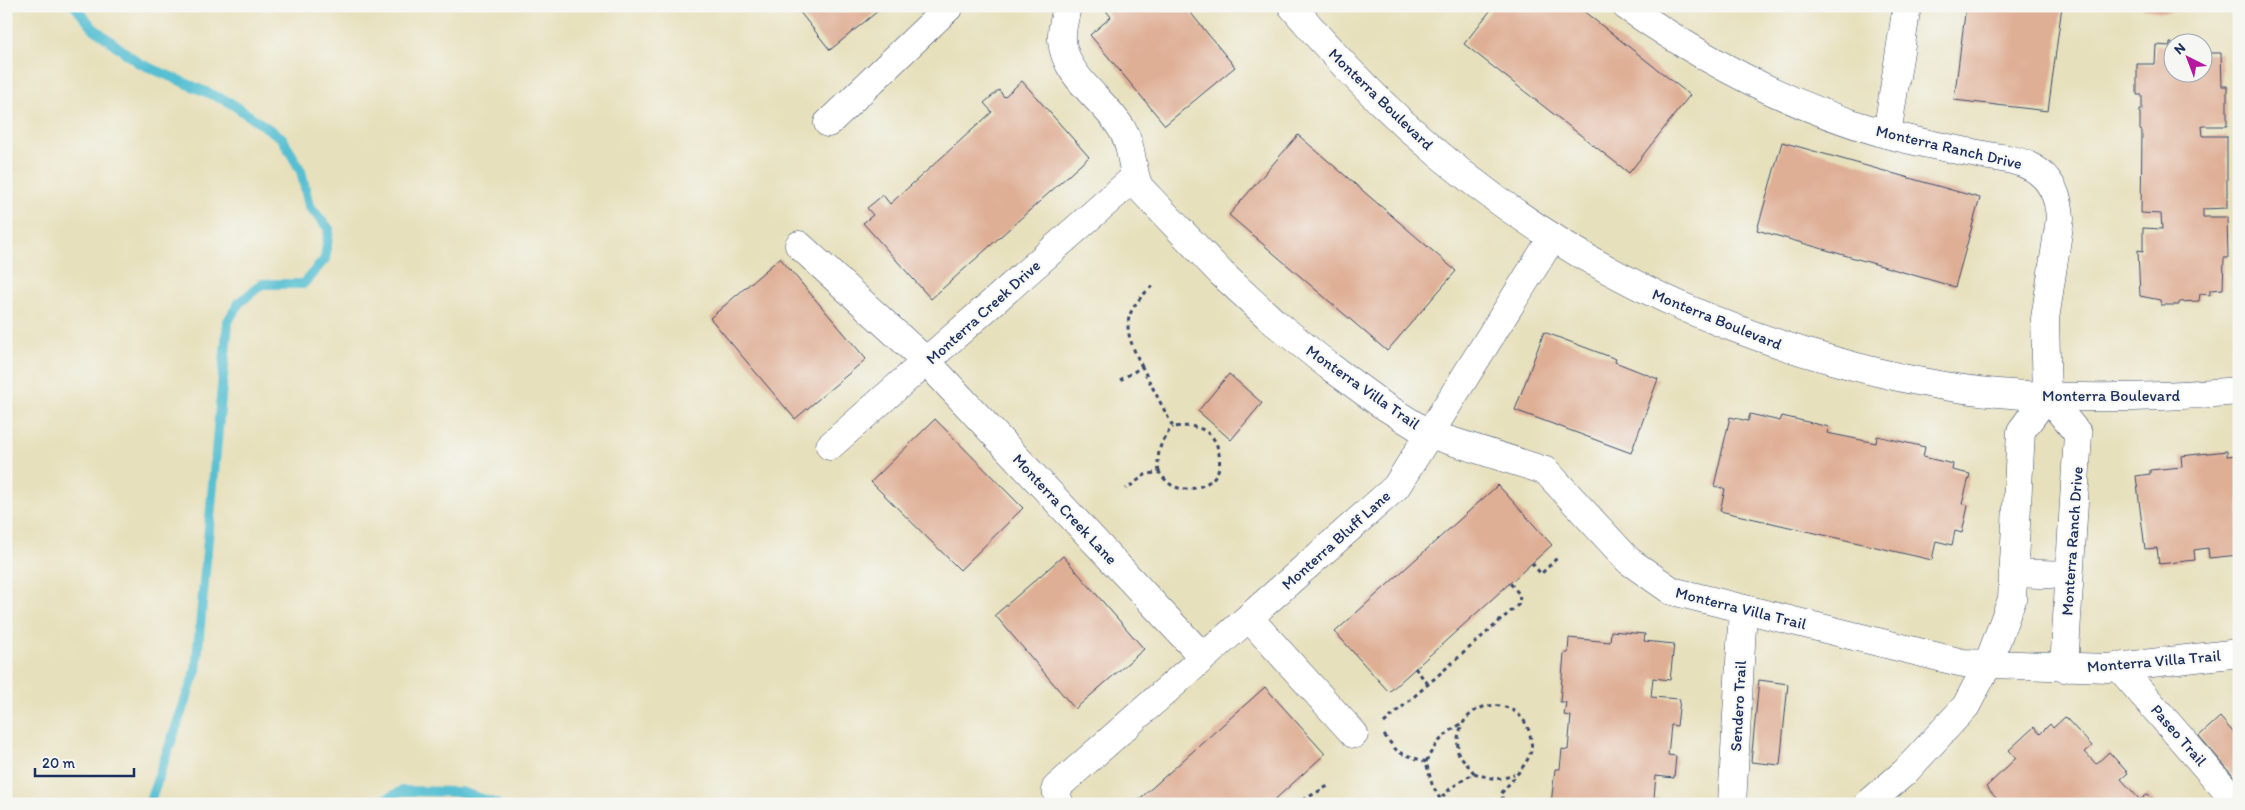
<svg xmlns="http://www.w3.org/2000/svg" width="2245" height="810" viewBox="0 0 2245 810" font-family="Itim,sans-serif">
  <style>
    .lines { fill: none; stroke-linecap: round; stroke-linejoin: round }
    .stream { stroke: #56bfd2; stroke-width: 10 }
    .building { fill: #dfaf95 }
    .minor-casing { stroke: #3a4a6c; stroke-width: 29 }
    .path { stroke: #3a4a6c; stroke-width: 3; stroke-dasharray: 4 4; stroke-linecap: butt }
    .minor { stroke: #fff; stroke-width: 28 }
    .labels { text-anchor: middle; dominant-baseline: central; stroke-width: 4; stroke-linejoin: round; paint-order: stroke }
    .street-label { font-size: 16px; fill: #1b2f5e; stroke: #f6f6f2 }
  </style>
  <rect width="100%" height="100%" fill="#f6f6f2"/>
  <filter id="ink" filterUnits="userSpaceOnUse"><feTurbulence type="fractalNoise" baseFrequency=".02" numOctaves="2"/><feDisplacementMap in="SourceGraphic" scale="10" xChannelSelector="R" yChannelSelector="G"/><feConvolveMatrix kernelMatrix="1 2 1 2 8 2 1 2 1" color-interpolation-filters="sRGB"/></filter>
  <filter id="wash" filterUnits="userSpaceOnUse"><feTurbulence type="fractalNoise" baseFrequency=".0096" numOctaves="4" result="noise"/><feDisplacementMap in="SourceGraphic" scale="20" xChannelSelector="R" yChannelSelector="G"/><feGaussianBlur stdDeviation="1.12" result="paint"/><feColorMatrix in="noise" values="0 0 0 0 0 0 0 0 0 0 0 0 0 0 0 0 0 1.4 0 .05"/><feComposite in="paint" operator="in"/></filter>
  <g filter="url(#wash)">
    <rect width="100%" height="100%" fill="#e7e0bc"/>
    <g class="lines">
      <g class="stream">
        <path d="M 75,6 L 93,28 L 139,63 L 229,102 L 282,138 L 301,171 L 309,206 L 329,229 L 325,259 L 303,284 L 262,284 L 239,303 L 228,321 L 196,670 L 149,804"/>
        <path d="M 377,804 L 402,791 L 461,792 L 497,804"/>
      </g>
    </g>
    <g id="blocks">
      <g class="building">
        <path d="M 795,6 L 884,6 L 830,50 Z"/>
        <path d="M 1105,6 L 1185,6 L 1235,67 L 1165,125 L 1090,35 L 1111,17 L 1104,8 Z"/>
        <path d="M 1494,6 L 1577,6 L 1690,95 L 1629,173 L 1464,44 Z"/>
        <path d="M 1966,6 L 2062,6 L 2048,111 L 1954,100 Z"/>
        <path d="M 2143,6 L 2183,6 L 2182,11 L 2162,12 L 2143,9 Z"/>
        <path d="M 2170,43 L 2172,43 L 2172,72 L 2202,72 L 2202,53 L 2221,53 L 2222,86 L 2227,86 L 2227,126 L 2202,126 L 2203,136 L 2227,136 L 2227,208 L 2203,209 L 2203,217 L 2227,217 L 2228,258 L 2224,258 L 2223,289 L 2210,290 L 2210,295 L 2200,294 L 2199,301 L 2179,302 L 2179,305 L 2161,305 L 2160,300 L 2140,296 L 2138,250 L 2143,251 L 2143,228 L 2162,229 L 2161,214 L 2141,213 L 2142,131 L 2140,130 L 2140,110 L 2142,110 L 2142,95 L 2137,95 L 2137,64 L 2155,64 L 2156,45 L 2170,46 Z"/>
        <path d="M 1022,81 L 1089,157 L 931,299 L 863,223 L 873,215 L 867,208 L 883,195 L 890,204 L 992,112 L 984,103 L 999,90 L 1004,97 Z"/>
        <path d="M 1298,135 L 1456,271 L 1387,351 L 1229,215 Z"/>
        <path d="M 1782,142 L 1980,198 L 1955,287 L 1757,230 Z"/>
        <path d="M 780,258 L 866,359 L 795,419 L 710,318 Z"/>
        <path d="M 1544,332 L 1616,359 L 1615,362 L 1658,379 L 1631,453 L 1515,410 Z"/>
        <path d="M 1229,374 L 1262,403 L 1231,440 L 1198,411 Z"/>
        <path d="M 1750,414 L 1780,421 L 1782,416 L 1829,427 L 1827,433 L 1876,443 L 1877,436 L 1925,447 L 1923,457 L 1953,464 L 1952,470 L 1970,474 L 1962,504 L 1968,506 L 1962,533 L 1955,531 L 1952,545 L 1936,541 L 1932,560 L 1720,511 L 1725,489 L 1714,486 L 1730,417 L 1748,421 Z"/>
        <path d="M 935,419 L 1023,508 L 960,570 L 871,482 Z"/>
        <path d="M 2227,451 L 2227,456 L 2239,455 L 2239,555 L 2209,558 L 2208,548 L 2194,550 L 2195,560 L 2159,564 L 2157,548 L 2145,549 L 2136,476 L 2150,474 L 2150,470 L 2182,467 L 2181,456 Z"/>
        <path d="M 1498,485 L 1552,545 L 1389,692 L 1335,632 Z"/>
        <path d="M 1063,556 L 1144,649 L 1075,709 L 995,615 Z"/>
        <path d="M 1611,631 L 1645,634 L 1644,641 L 1674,644 L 1670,680 L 1653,678 L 1651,697 L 1680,699 L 1677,726 L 1671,725 L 1668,755 L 1676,756 L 1674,778 L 1656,776 L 1654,798 L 1666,799 L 1666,804 L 1551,804 L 1555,769 L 1560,769 L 1562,749 L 1568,750 L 1571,716 L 1564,715 L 1566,702 L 1560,702 L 1564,653 L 1568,653 L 1569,638 L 1610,642 Z"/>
        <path d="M 1759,680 L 1788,684 L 1780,765 L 1751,762 Z"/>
        <path d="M 1265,687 L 1325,754 L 1270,804 L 1134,804 Z"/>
        <path d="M 2065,717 L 2092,746 L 2085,752 L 2096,764 L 2109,752 L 2128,773 L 2121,779 L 2140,800 L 2148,794 L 2157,804 L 1991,804 L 1997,799 L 1986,787 L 2016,758 L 2009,750 L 2034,727 L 2040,734 L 2050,724 L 2053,728 Z"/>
        <path d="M 2220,717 L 2239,739 L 2239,782 L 2199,736 Z"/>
      </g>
    </g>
  </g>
  <g filter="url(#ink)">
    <use href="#blocks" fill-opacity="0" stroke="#3a4a6c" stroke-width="1"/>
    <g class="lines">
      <defs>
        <g id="minor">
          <path d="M 1067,6 C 1065,18 1061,29 1062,40 C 1065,79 1106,100 1123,131 C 1133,148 1131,169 1139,187 L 1221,273 L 1273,321 L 1329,366 L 1381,404 L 1429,434 L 1546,471 L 1629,561 L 1672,591 L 1963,663 L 2108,668 L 2239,653"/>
          <path d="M 1292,6 C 1436,180 1617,301 1835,361 C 1888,376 1943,388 1998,393 C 2079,400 2158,398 2239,391"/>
          <path d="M 1626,6 C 1706,62 1791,107 1886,134 C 1916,142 1947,148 1978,154 C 1997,158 2016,158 2033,168 C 2052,179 2059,198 2060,219 L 2045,319 L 2047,396 L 2021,431 L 2012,599 L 1988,664 L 1966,706 L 1905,772 L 1868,804"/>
          <path d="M 828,123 L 950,6"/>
          <path d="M 1887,134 L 1907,6"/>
          <path d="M 799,245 L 927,362 L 1203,657"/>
          <path d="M 2047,396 L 2078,434 L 2064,668"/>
          <path d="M 830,446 L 1135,177"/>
          <path d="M 2013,573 L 2069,575"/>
          <path d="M 1249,618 L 1354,734"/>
          <path d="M 2119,667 L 2238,804"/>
          <path d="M 1059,804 L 1056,788 L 1396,487 L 1552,238"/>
          <path d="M 1732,804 L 1743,609"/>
        </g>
      </defs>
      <use href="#minor" class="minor-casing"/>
      <g class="path">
        <path d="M 1142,367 C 1122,326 1121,315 1155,283"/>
        <path d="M 1120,380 L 1142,367 L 1173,427 C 1195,424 1215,428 1219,454 C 1220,460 1220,467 1217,473 C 1209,488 1183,494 1170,484 C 1166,481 1162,476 1159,472 L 1145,475 L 1126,489"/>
        <path d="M 1159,472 C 1156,455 1160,440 1173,427"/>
        <path d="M 1532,563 L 1541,574 L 1559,556"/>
        <path d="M 1415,668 L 1428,684"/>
        <path d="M 1384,723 L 1519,604 L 1520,595 L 1510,583"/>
        <path d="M 1384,735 L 1398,752 L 1426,762"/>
        <path d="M 1474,773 C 1489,778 1499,782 1514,774"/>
        <path d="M 1440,799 L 1432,784 L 1426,762 C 1435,742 1446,733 1464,722"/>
        <path d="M 1296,804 L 1328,786"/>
        <path d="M 1438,804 C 1444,790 1462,781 1474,773 L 1458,753 C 1458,747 1457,740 1459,734 C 1467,698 1517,695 1529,731 C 1531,738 1533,747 1530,754 C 1526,766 1509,783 1501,794 L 1504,804"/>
      </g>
      <use href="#minor" class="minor"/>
    </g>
  </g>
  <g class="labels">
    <g class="street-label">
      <text transform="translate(1381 99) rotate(44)">Monterra Boulevard</text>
      <text transform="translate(1949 147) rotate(13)">Monterra Ranch Drive</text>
      <text transform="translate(983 312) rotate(-42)">Monterra Creek Drive</text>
      <text transform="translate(1717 319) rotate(22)">Monterra Boulevard</text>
      <text transform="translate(1363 387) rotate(35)">Monterra Villa Trail</text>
      <text x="2111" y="395">Monterra Boulevard</text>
      <text transform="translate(1065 509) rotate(47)">Monterra Creek Lane</text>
      <text transform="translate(1336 540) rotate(-42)">Monterra Bluff Lane</text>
      <text transform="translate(2072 541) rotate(-86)">Monterra Ranch Drive</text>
      <text transform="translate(1741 608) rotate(14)">Monterra Villa Trail</text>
      <text transform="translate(2154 661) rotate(-5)">Monterra Villa Trail</text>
      <text transform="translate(1738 706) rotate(-87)">Sendero Trail</text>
      <text transform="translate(2179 735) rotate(49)">Paseo Trail</text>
    </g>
  </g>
  <rect width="2245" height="810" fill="none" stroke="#f6f6f2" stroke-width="25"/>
  <g transform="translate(2188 58) rotate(318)"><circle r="24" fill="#f6f6f2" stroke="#9ea6b7"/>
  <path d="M0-4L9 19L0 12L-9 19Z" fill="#b5179e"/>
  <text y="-8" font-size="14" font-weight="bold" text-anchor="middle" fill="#1b2f5e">N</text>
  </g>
  <path d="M35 768v8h99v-8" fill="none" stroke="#1b2f5e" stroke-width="2.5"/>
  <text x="42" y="768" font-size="15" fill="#1b2f5e" stroke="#f6f6f2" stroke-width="4" paint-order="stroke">20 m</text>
</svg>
